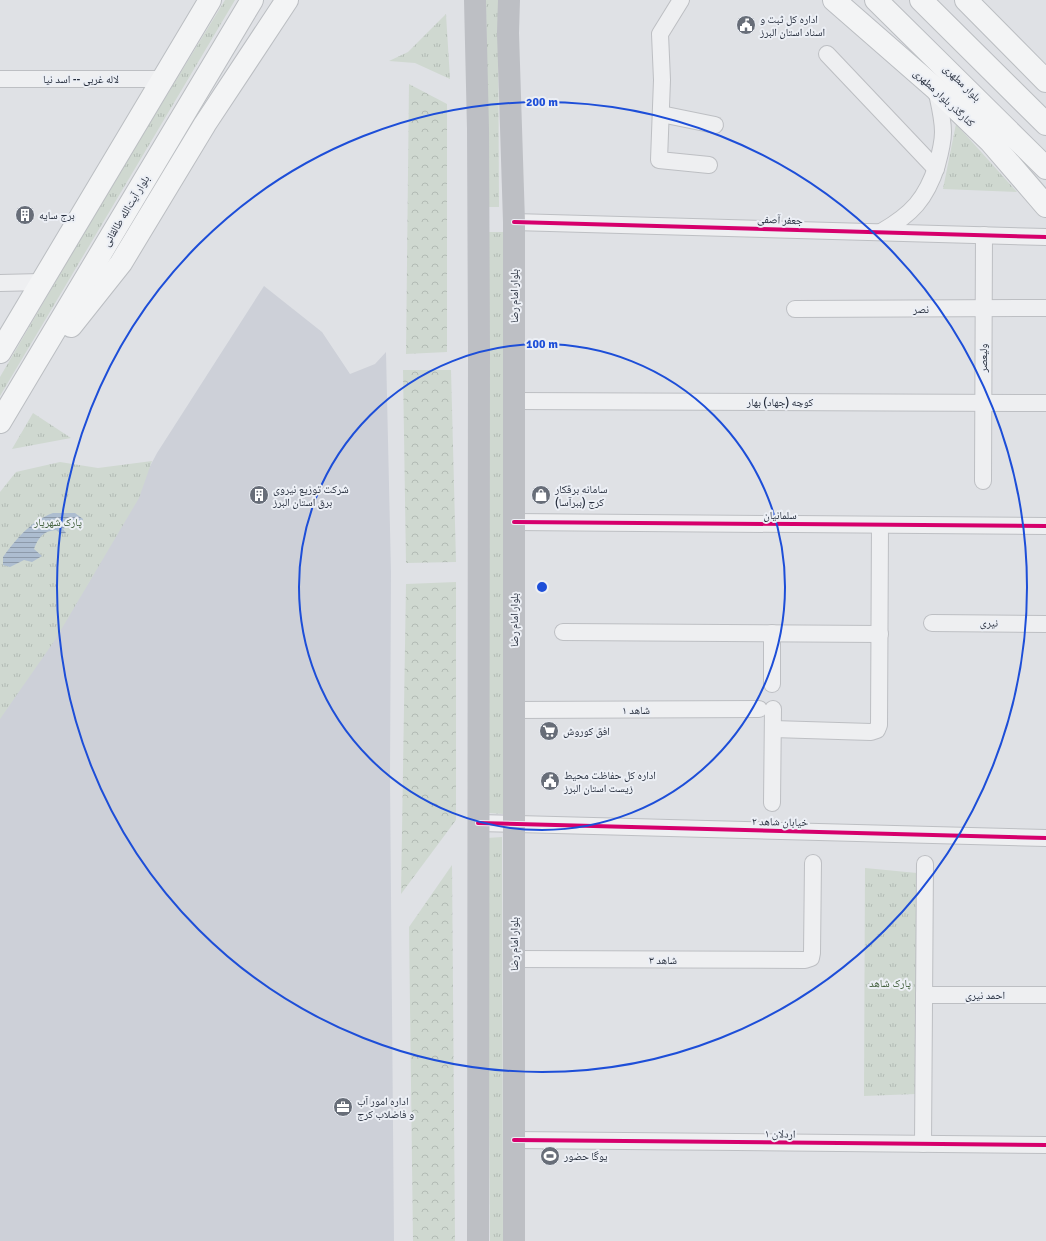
<svg xmlns="http://www.w3.org/2000/svg" width="1046" height="1241" viewBox="0 0 1046 1241" font-family="Signika,'Noto Naskh Arabic',sans-serif">
  <style>
    .built { fill: #cdd0d8 }
    .grass { fill: url(#grass-tufts) }
    .forest { fill: url(#forest-crowns) }
    .water { fill: url(#water-rules) }
    .lines { fill: none; stroke-linecap: round; stroke-linejoin: round }
    .minor-casing { stroke: #bdbfc3; stroke-width: 18 }
    .primary-casing { stroke: #bbbec2; stroke-width: 24 }
    .minor { stroke: #eeeff1; stroke-width: 16 }
    .secondary { stroke: #bdbfc4; stroke-width: 22 }
    .primary { stroke: #f3f4f5; stroke-width: 22 }
    .cycleway-casing { stroke: #eceff5; stroke-width: 6 }
    .cycleway { stroke: #d6006c; stroke-width: 4 }
    .ring { fill: none; stroke: #1d4ed8; stroke-width: 2 }
    .labels { text-anchor: middle; dominant-baseline: central; stroke-width: 4; stroke-linejoin: round; paint-order: stroke }
    .poi-label { font-size: 11px; fill: #262e3d; stroke: #eceff5; text-anchor: start }
    .street-label { font-size: 11px; fill: #262e3d; stroke: #eceff5 }
    .park-label { font-size: 11px; fill: #3a5934; stroke: #eceff5 }
    .centre { fill: #1d4ed8; stroke: #eceff5; stroke-width: 2 }
    .ring-label { font-size: 12px; text-anchor: middle; font-weight: bold; fill: #1d4ed8; stroke: #eceff5; stroke-width: 4; stroke-linejoin: round; paint-order: stroke }
  </style>
  <defs>
    <pattern id="grass-tufts" width="24" height="20" patternUnits="userSpaceOnUse"><rect width="24" height="20" fill="#cfd8d0"/><path d="M3 7l-1-3M5 7V3M7 7l1-3M15 17l-1-3M17 17v-4M19 17l1-3" fill="none" stroke="#b2bab4"/></pattern>
    <pattern id="forest-crowns" width="20" height="18" patternUnits="userSpaceOnUse"><rect width="20" height="18" fill="#cfd8d0"/><path d="M2 6a3 3 0 1 1 6 0M12 15a3 3 0 1 1 6 0" fill="none" stroke="#b2bab4"/></pattern>
    <pattern id="water-rules" width="6" height="5" patternUnits="userSpaceOnUse"><rect width="6" height="5" fill="#adbdd0"/><path d="M0 2.5h6" fill="none" stroke="#8d9aaa"/></pattern>
  </defs>
  <rect width="100%" height="100%" fill="#dfe1e5"/>
  <path class="built" d="M 264,286 L 322,332 L 350,374 L 375,364 L 386,352 L 391,573 L 390,779 L 394,1241 L 0,1241 L 0,716 L 89,582 L 157,453 Z"/>
  <g class="grass">
    <path d="M 225,0 L 235,0 L 0,396 L 0,377 L 109,190 Z"/>
    <path d="M 486,0 L 498,0 L 499,207 L 488,207 Z"/>
    <path d="M 446,14 L 450,79 L 415,63 L 389,61 L 408,52 Z"/>
    <path d="M 956,124 L 1017,192 L 943,189 Z"/>
    <path d="M 488,232 L 505,232 L 503,814 L 489,813 Z"/>
    <path d="M 33,413 L 71,438 L 12,449 Z"/>
    <path d="M 152,461 L 139,498 L 55,640 L 0,719 L 0,492 L 16,472 L 60,462 L 98,468 Z"/>
    <path d="M 502,837 L 503,1241 L 490,1241 L 487,838 Z"/>
    <path d="M 865,868 L 917,873 L 916,1094 L 864,1096 Z"/>
  </g>
  <g class="forest">
    <path d="M 409,84 L 447,104 L 447,352 L 406,354 Z"/>
    <path d="M 403,370 L 451,370 L 456,562 L 406,563 Z"/>
    <path d="M 456,582 L 456,820 L 401,894 L 406,584 Z"/>
    <path d="M 452,865 L 455,1241 L 413,1241 L 409,927 Z"/>
  </g>
  <path class="water" d="M 53,513 L 75,513 L 83,519 L 81,525 C 75,527 69,526 63,529 L 66,533 L 61,534 L 56,530 C 43,531 38,538 34,549 L 42,556 L 32,562 L 24,560 L 10,567 L 3,565 L 3,557 C 16,539 31,521 53,513 Z"/>
  <g class="lines">
    <defs>
      <g id="minor">
        <path d="M 681,0 L 660,34 L 662,80 L 659,160 L 709,165"/>
        <path d="M 827,54 L 936,169"/>
        <path d="M 0,79 L 161,79"/>
        <path d="M 661,114 L 715,125"/>
        <path d="M 514,222 L 1046,237"/>
        <path d="M 881,232 C 912,214 926,199 937,165 C 940,154 943,143 943,132 C 943,118 939,103 936,89"/>
        <path d="M 0,283 L 41,282"/>
        <path d="M 795,309 L 1046,308"/>
        <path d="M 515,401 L 1046,403"/>
        <path d="M 983,481 L 984,235"/>
        <path d="M 514,522 L 1046,526"/>
        <path d="M 932,623 L 1046,624"/>
        <path d="M 563,632 L 880,634"/>
        <path d="M 772,633 L 772,684"/>
        <path d="M 514,710 L 759,709"/>
        <path d="M 773,729 L 871,732 L 877,730 L 879,725 L 880,525"/>
        <path d="M 772,803 L 773,709"/>
        <path d="M 478,823 L 1046,838"/>
        <path d="M 514,959 L 805,960 L 811,958 L 812,953 L 813,863"/>
        <path d="M 924,995 L 1046,995"/>
        <path d="M 514,1140 L 1046,1145"/>
        <path d="M 923,1144 L 925,864"/>
      </g>
      <g id="primary">
        <path d="M 834,0 L 936,89 L 990,141 L 1046,206"/>
        <path d="M 876,0 L 1046,168"/>
        <path d="M 921,0 L 1046,124"/>
        <path d="M 966,0 L 1046,81"/>
        <path d="M 71,326 L 121,263 L 205,124 L 287,0"/>
        <path d="M 0,352 L 210,0"/>
        <path d="M 0,422 L 252,0"/>
      </g>
    </defs>
    <use href="#minor" class="minor-casing"/>
    <use href="#primary" class="primary-casing"/>
    <use href="#minor" class="minor"/>
    <g class="secondary">
      <path d="M 475,0 L 478,129 L 479,354 L 478,1241"/>
      <path d="M 509,0 L 508,33 L 514,222 L 514,1241"/>
    </g>
    <use href="#primary" class="primary"/>
    <defs>
      <g id="cycleway">
        <path d="M 514,222 L 1046,237"/>
        <path d="M 514,522 L 1046,526"/>
        <path d="M 478,823 L 1046,838"/>
        <path d="M 514,1140 L 1046,1145"/>
      </g>
    </defs>
    <use href="#cycleway" class="cycleway-casing"/>
    <use href="#cycleway" class="cycleway"/>
  </g>
  <g class="ring">
    <circle cx="542" cy="587" r="243"/>
    <circle cx="542" cy="587" r="485"/>
  </g>
  <defs>
    <symbol id="civic-disc" viewBox="-11 -11 22 22"><circle r="9.5" fill="#676d78" stroke="#eceff5"/><path d="M-.6-6.5H3V-4.5H.6V-3L4-1V1h2V6H-6V1h2V-1L-.6-3ZM-1.2 2.5V6h2.4V2.5Z" fill="#fff"/></symbol>
    <symbol id="building-disc" viewBox="-11 -11 22 22"><circle r="9.5" fill="#676d78" stroke="#eceff5"/><path d="M-4-6H4V6H1V3H-1V6H-4ZM-2.5-4.3h1.7v1.8h-1.7ZM.8-4.3h1.7v1.8H.8ZM-2.5-1h1.7V.8h-1.7ZM.8-1h1.7V.8H.8Z" fill="#fff"/></symbol>
    <symbol id="shop-disc" viewBox="-11 -11 22 22"><circle r="9.5" fill="#676d78" stroke="#eceff5"/><path d="M-5-2.5h2.3a2.7 3.5 0 0 1 5.4 0H5L5.5 6h-11ZM-1.5-2.5h3a1.5 2.3 0 0 0-3 0Z" fill="#fff"/></symbol>
    <symbol id="supermarket-disc" viewBox="-11 -11 22 22"><circle r="9.5" fill="#676d78" stroke="#eceff5"/><path d="M-6-5.5h2.5l.6 2H6L4.5 2H-2.5L-4.4-4H-6ZM-1.5 3.2a1.3 1.3 0 1 0 .1 0ZM3 3.2a1.3 1.3 0 1 0 .1 0Z" fill="#fff"/></symbol>
    <symbol id="office-disc" viewBox="-11 -11 22 22"><circle r="9.5" fill="#676d78" stroke="#eceff5"/><path d="M-6-3h4V-5.5h4V-3h4V5H-6ZM-1-4.5V-3h2v-1.5ZM-6 0V1H6V0Z" fill="#fff"/></symbol>
    <symbol id="stadium-disc" viewBox="-11 -11 22 22"><circle r="9.5" fill="#676d78" stroke="#eceff5"/><path d="M0-5a6.5 5 0 1 0 0 10a6.5 5 0 1 0 0-10ZM-3.5-1.8h7v3.6h-7Z" fill="#fff"/></symbol>
  </defs>
  <g fill-rule="evenodd">
    <use href="#civic-disc" x="735" y="14" width="22" height="22"/>
    <use href="#building-disc" x="14" y="204" width="22" height="22"/>
    <use href="#building-disc" x="248" y="484" width="22" height="22"/>
    <use href="#shop-disc" x="530" y="484" width="22" height="22"/>
    <use href="#supermarket-disc" x="538" y="720" width="22" height="22"/>
    <use href="#civic-disc" x="539" y="770" width="22" height="22"/>
    <use href="#office-disc" x="332" y="1096" width="22" height="22"/>
    <use href="#stadium-disc" x="539" y="1145" width="22" height="22"/>
  </g>
  <g class="labels">
    <g class="poi-label">
      <text x="760" y="19">اداره کل ثبت و<tspan x="760" dy="13">اسناد استان البرز</tspan></text>
      <text x="39" y="215">برج سایه</text>
      <text x="273" y="489">شرکت توزیع نیروی<tspan x="273" dy="13">برق استان البرز</tspan></text>
      <text x="555" y="489">سامانه برقکار<tspan x="555" dy="13">کرج (ببرآسا)</tspan></text>
      <text x="563" y="731">افق کوروش</text>
      <text x="564" y="775">اداره کل حفاظت محیط<tspan x="564" dy="13">زیست استان البرز</tspan></text>
      <text x="357" y="1101">اداره امور آب<tspan x="357" dy="13">و فاضلاب کرج</tspan></text>
      <text x="564" y="1156">یوگا حضور</text>
    </g>
    <g class="street-label">
      <text x="81" y="79">لاله غربی -- اسد نیا</text>
      <text transform="translate(962 83) rotate(44)">بلوار مطهری</text>
      <text transform="translate(944 98) rotate(43)">کنارگذر بلوار مطهری</text>
      <text transform="translate(126 211) rotate(-59)">بلوار آیت‌الله طالقانی</text>
      <text transform="translate(780 220) rotate(2)">جعفر آصفی</text>
      <text transform="translate(514 296) rotate(-90)">بلوار امام رضا</text>
      <text x="921" y="309">نصر</text>
      <text transform="translate(983 358) rotate(-90)">ولیعصر</text>
      <text x="780" y="402">کوچه (جهاد) بهار</text>
      <text x="780" y="515">سلمانیان</text>
      <text transform="translate(514 620) rotate(-90)">بلوار امام رضا</text>
      <text transform="translate(989 623) rotate(1)">نیری</text>
      <text x="636" y="710">شاهد ۱</text>
      <text transform="translate(780 822) rotate(1)">خیابان شاهد ۲</text>
      <text transform="translate(514 944) rotate(-90)">بلوار امام رضا</text>
      <text x="663" y="960">شاهد ۳</text>
      <text x="985" y="995">احمد نیری</text>
      <text transform="translate(780 1134) rotate(1)">اردلان ۱</text>
    </g>
    <g class="park-label">
      <text x="58" y="522">پارک شهریار</text>
      <text x="890" y="983">پارک شاهد</text>
    </g>
  </g>
  <circle cx="542" cy="587" r="6" class="centre"/>
  <g class="ring-label">
    <text x="542" y="106">200 m</text>
    <text x="542" y="348">100 m</text>
  </g>
</svg>
